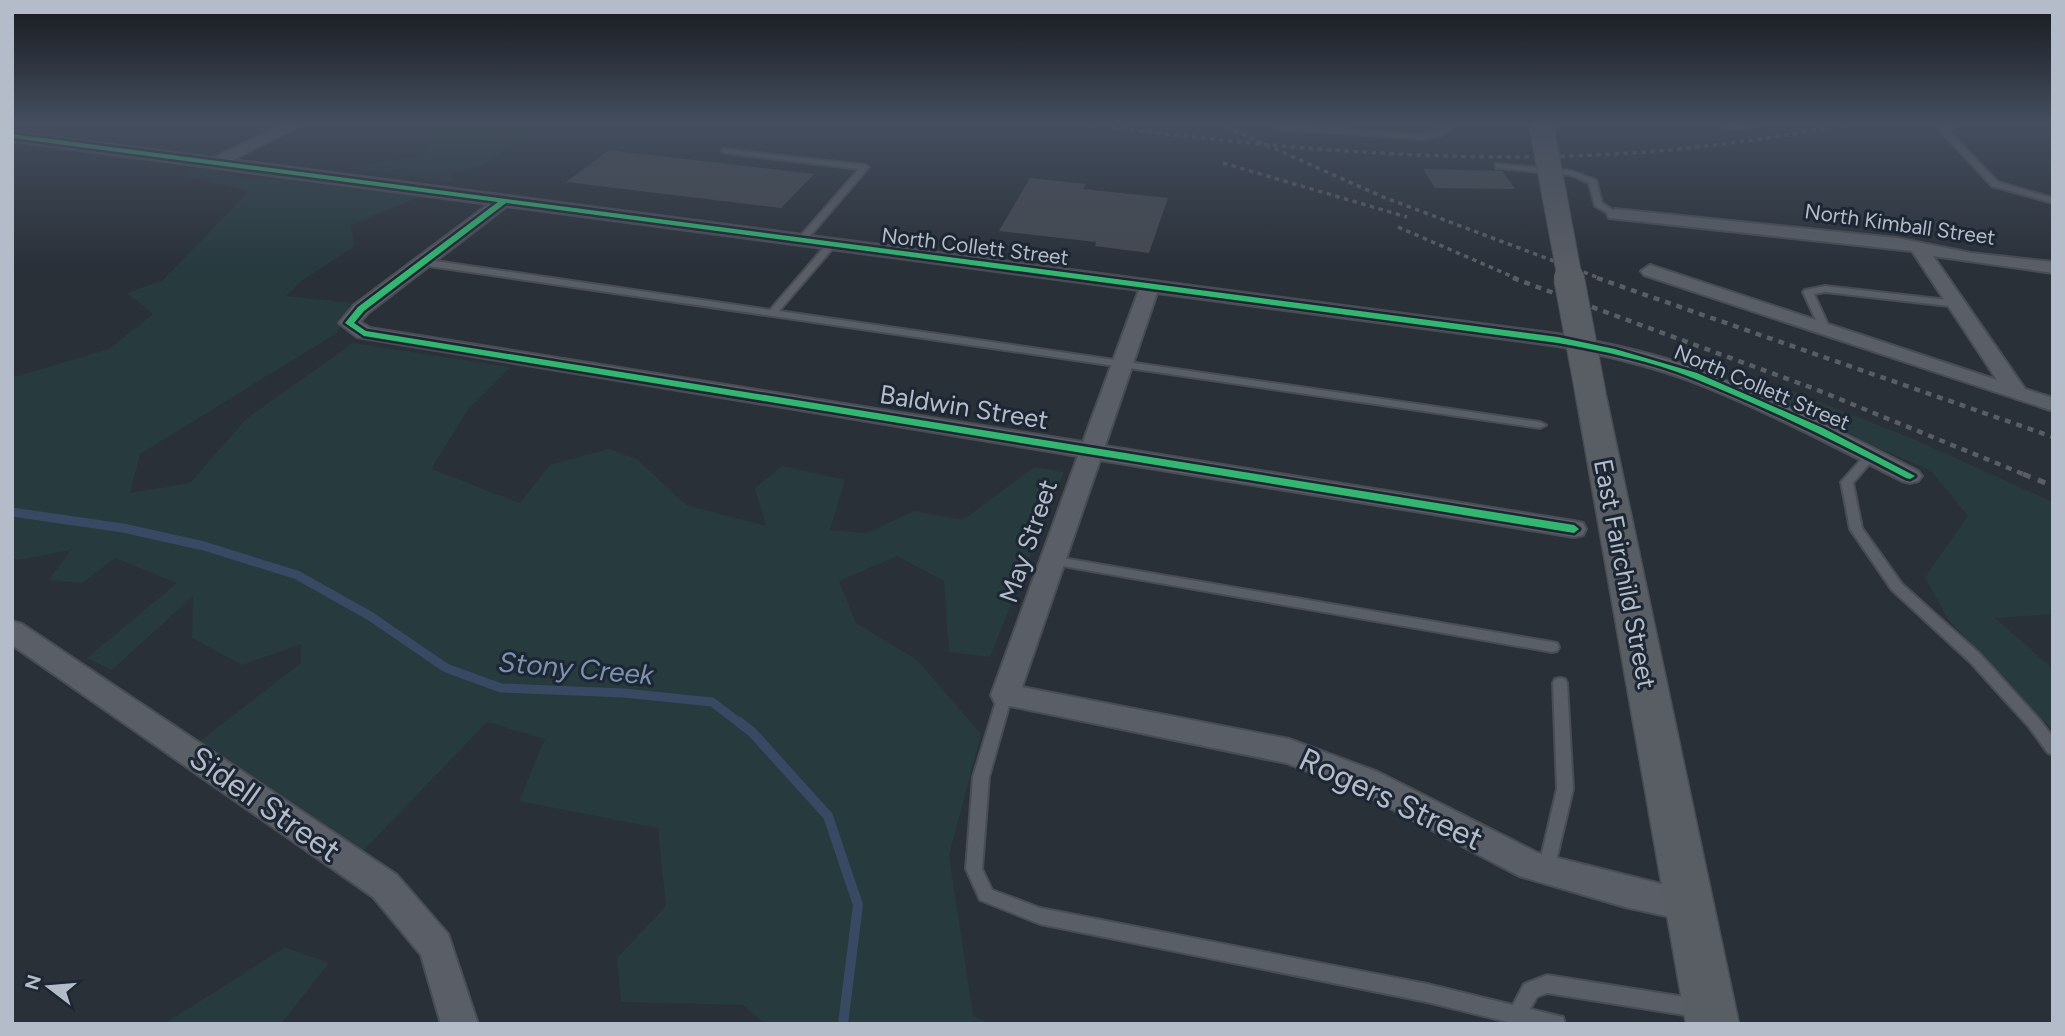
<svg xmlns="http://www.w3.org/2000/svg" width="2065" height="1036" viewBox="0 0 2065 1036" font-family="Figtree,sans-serif">
  <style>
    .green { fill: #273a3e }
    .lines { fill: none; stroke-linecap: round; stroke-linejoin: round }
    .stream-far1 { stroke: #384963; stroke-width: 9 }
    .stream { stroke: #384963; stroke-width: 10 }
    .building { fill: #444950 }
    .lane-casing { stroke: #484c53; stroke-width: 4 }
    .street-casing { stroke: #484c53; stroke-width: 4 }
    .secondary-casing { stroke: #484c53; stroke-width: 3 }
    .lane { fill: #5a5e66; fill-rule: evenodd }
    .street { fill: #5a5e66; fill-rule: evenodd }
    .secondary { fill: #595d64; fill-rule: evenodd }
    .rail-far2 { stroke: #595d64; stroke-width: 3.5; stroke-dasharray: 4.5 4.5; stroke-linecap: butt }
    .rail-far1 { stroke: #595d64; stroke-width: 4.5; stroke-dasharray: 6 6; stroke-linecap: butt }
    .rail { stroke: #595d64; stroke-width: 5; stroke-dasharray: 8 8; stroke-linecap: butt }
    .secondary-bridge-far1-casing { stroke: #484c53; stroke-width: 26; stroke-linecap: butt }
    .secondary-bridge-casing { stroke: #484c53; stroke-width: 32; stroke-linecap: butt }
    .secondary-bridge-far1 { stroke: #595d64; stroke-width: 24 }
    .secondary-bridge { stroke: #595d64; stroke-width: 30 }
    .cycleway-casing { stroke: #1d2633; stroke-width: 5 }
    .cycleway { fill: #33b770; fill-rule: evenodd }
    .labels { text-anchor: middle; dominant-baseline: central; stroke-width: 6; stroke-linejoin: round; paint-order: stroke }
    .far-street-label { font-size: 21px; fill: #b4bcc9; stroke: #1d2633 }
    .street-label { font-size: 26px; fill: #b4bcc9; stroke: #1d2633 }
    .water-label { font-size: 28px; font-style: italic; fill: #7c92b1; stroke: #1d2633 }
    .near-street-label { font-size: 32px; fill: #b4bcc9; stroke: #1d2633 }
  </style>
  <rect width="100%" height="100%" fill="#2a3038"/>
  <g class="green">
    <path d="M 442,123 L 536,123 L 524,126 L 522,138 L 481,166 L 456,171 L 451,182 L 345,168 L 427,154 L 431,130 Z"/>
    <path d="M 205,168 L 252,180 L 285,180 L 419,197 L 351,225 L 354,246 L 300,282 L 286,296 L 351,303 L 337,333 L 140,454 L 130,493 L 190,483 L 247,418 L 353,343 L 510,367 L 469,408 L 431,469 L 520,503 L 550,465 L 609,449 L 637,459 L 686,505 L 766,526 L 755,488 L 782,466 L 845,480 L 830,530 L 867,533 L 914,511 L 963,520 L 1034,467 L 1064,472 L 990,657 L 949,652 L 944,581 L 897,556 L 839,581 L 856,623 L 917,660 L 981,734 L 949,855 L 973,1016 L 989,1024 L 765,1024 L 743,1005 L 621,1002 L 617,958 L 666,906 L 658,828 L 519,801 L 545,739 L 487,722 L 362,852 L 196,744 L 301,663 L 301,644 L 242,665 L 192,638 L 193,596 L 112,670 L 87,658 L 177,583 L 115,558 L 82,583 L 49,580 L 71,550 L 18,560 L 12,558 L 12,375 L 18,376 L 109,349 L 153,314 L 127,293 L 163,280 L 249,191 L 182,175 Z"/>
    <path d="M 1787,389 L 1911,438 L 2053,502 L 2053,614 L 1995,618 L 2053,669 L 2053,731 L 1947,618 L 1925,577 L 1968,516 L 1931,471 L 1756,394 Z"/>
    <path d="M 285,947 L 329,963 L 281,1024 L 164,1024 Z"/>
  </g>
  <g class="lines">
    <path class="stream-far1" d="M 12,512 L 123,528 L 204,546 L 297,575 L 370,616 L 446,668 L 501,688 L 624,693 L 712,702 L 741,724"/>
    <path class="stream" d="M 739,722 L 752,732 L 828,816 L 858,905 L 843,1024"/>
  </g>
  <g class="building">
    <path d="M 609,150 L 814,174 L 781,208 L 566,182 Z"/>
    <path d="M 1423,169 L 1502,171 L 1515,189 L 1435,188 Z"/>
    <path d="M 1030,178 L 1086,184 L 1083,189 L 1168,198 L 1149,253 L 1095,246 L 1096,242 L 999,231 Z"/>
  </g>
  <g class="lines">
    <defs>
      <g id="lane">
        <path d="M 1271,123 L 1423,135 C 1435,132 1445,123 1457,123 L 1442,135 L 1423,139 L 1281,129 Z"/>
        <path d="M 1952,123 L 1962,123 L 1949,130 L 1950,132 L 1998,182 L 2053,198 L 2053,203 L 1992,186 L 1942,133 L 1942,127 Z"/>
        <path d="M 723,149 L 865,165 L 869,167 L 803,244 L 800,245 L 796,242 L 797,240 L 859,169 L 726,153 L 722,151 Z"/>
        <path d="M 1496,164 L 1572,171 L 1596,180 L 1602,203 L 1619,214 L 1612,216 L 1595,206 L 1589,183 L 1570,175 L 1499,168 L 1496,168 Z"/>
        <path d="M 830,243 L 833,244 L 833,248 L 779,311 L 1540,422 L 1546,425 L 1540,428 L 422,265 L 417,262 L 422,259 L 770,310 L 827,244 Z"/>
        <path d="M 1825,286 L 1957,301 L 1962,304 L 1957,307 L 1825,292 L 1814,294 L 1830,329 L 1825,332 L 1820,329 L 1803,292 L 1805,290 Z"/>
        <path d="M 1870,452 L 1876,456 L 1853,483 L 1862,528 L 1902,584 L 1980,654 L 2039,719 L 2053,737 L 2053,755 L 2048,753 L 2029,727 L 1970,662 L 1892,590 L 1850,529 L 1841,482 L 1866,454 Z"/>
        <path d="M 1051,556 L 1552,642 L 1557,643 L 1559,647 L 1557,651 L 1552,652 L 1046,563 L 1045,560 Z"/>
        <path d="M 1560,678 L 1565,679 L 1567,683 L 1573,789 L 1554,870 L 1552,875 L 1546,877 L 1540,875 L 1538,870 L 1557,789 L 1553,683 L 1555,679 Z"/>
        <path d="M 1005,689 L 1010,691 L 1012,695 L 989,777 L 982,869 L 992,890 L 1040,908 L 1427,984 L 1513,1005 L 1524,984 L 1547,975 L 1697,999 L 1703,1002 L 1706,1008 L 1703,1014 L 1697,1017 L 1547,993 L 1537,997 L 1530,1009 L 1563,1017 L 1565,1024 L 1516,1024 L 1427,1002 L 1040,924 L 980,900 L 966,869 L 973,777 L 998,695 L 1000,691 Z"/>
      </g>
      <g id="street">
        <path d="M 285,123 L 304,123 L 233,160 L 1558,334 C 1607,344 1657,353 1704,372 C 1777,400 1848,435 1918,471 L 1922,476 L 1918,481 L 1910,483 L 1902,481 C 1832,445 1761,408 1688,380 C 1646,364 1601,355 1558,346 L 1157,293 L 1105,446 L 1574,521 L 1583,523 L 1586,529 L 1583,535 L 1574,537 L 1100,460 L 1022,687 L 1289,739 L 1378,772 L 1538,853 L 1701,894 L 1706,905 L 1701,916 L 1689,921 L 1625,907 L 1519,876 L 1356,790 L 1286,763 L 995,703 L 991,695 L 1078,456 L 357,337 L 339,323 L 354,305 L 489,204 L 12,141 L 12,132 L 214,158 ZM 507,206 L 1139,290 L 1083,442 L 370,328 L 360,322 L 368,313 Z"/>
        <path d="M 1715,123 L 1758,123 C 1749,130 1724,130 1715,123 Z"/>
        <path d="M 1615,209 L 1897,238 L 1971,253 L 2053,262 L 2053,273 L 1933,256 L 2025,389 L 2053,398 L 2053,411 L 1644,275 L 1641,271 L 1650,265 L 1656,267 L 1997,380 L 1912,251 L 1609,218 L 1607,214 Z"/>
        <path d="M 12,621 L 22,624 L 397,875 L 448,934 L 478,1024 L 441,1024 L 421,955 L 373,897 L 12,645 Z"/>
      </g>
      <path id="secondary" d="M 1591,387 L 1602,389 L 1606,396 L 1739,1024 L 1686,1024 L 1576,396 L 1580,389 Z"/>
    </defs>
    <use href="#lane" class="lane-casing"/>
    <use href="#street" class="street-casing"/>
    <use href="#secondary" class="secondary-casing"/>
    <use href="#lane" class="lane"/>
    <use href="#street" class="street"/>
    <use href="#secondary" class="secondary"/>
    <g class="rail-far2">
      <path d="M 1076,123 C 1272,148 1472,168 1669,150 C 1733,144 1795,134 1858,123"/>
      <path d="M 1217,123 L 1383,197 L 1602,279"/>
      <path d="M 1223,163 L 1407,217"/>
      <path d="M 1398,227 L 1518,279"/>
    </g>
    <g class="rail-far1">
      <path d="M 1513,278 L 1815,389 L 2028,476"/>
      <path d="M 1597,278 L 2053,437"/>
    </g>
    <path class="rail" d="M 2023,474 L 2053,486"/>
    <defs>
      <path id="secondary-bridge-far1" d="M 1542,129 L 1570,279"/>
      <path id="secondary-bridge" d="M 1569,278 L 1591,396"/>
    </defs>
    <use href="#secondary-bridge-far1" class="secondary-bridge-far1-casing"/>
    <use href="#secondary-bridge" class="secondary-bridge-casing"/>
    <use href="#secondary-bridge-far1" class="secondary-bridge-far1"/>
    <use href="#secondary-bridge" class="secondary-bridge"/>
    <defs>
      <path id="cycleway" d="M 12,134 L 1558,337 L 1615,349 L 1697,373 L 1823,428 L 1915,476 L 1910,479 L 1906,478 C 1837,442 1766,407 1693,378 C 1652,361 1602,351 1558,343 L 506,203 L 364,311 L 354,323 L 366,331 L 1574,525 L 1579,529 L 1574,533 L 364,336 L 345,323 L 358,307 L 498,202 L 12,138 Z"/>
    </defs>
    <use href="#cycleway" class="cycleway-casing"/>
    <use href="#cycleway" class="cycleway"/>
  </g>
  <linearGradient id="sky" x2="0" y2="1"><stop stop-color="#171a1f"/><stop offset="0.46" stop-color="#444e5e"/><stop offset="1" stop-color="#444e5e" stop-opacity="0"/></linearGradient>
  <rect width="2065" height="268" fill="url(#sky)"/>
  <g class="labels">
    <g class="far-street-label">
      <text transform="translate(1900 224) rotate(8)">North Kimball Street</text>
      <text transform="translate(975 246) rotate(7)">North Collett Street</text>
      <text transform="translate(1762 387) rotate(23)">North Collett Street</text>
    </g>
    <g class="street-label">
      <text transform="translate(964 407) rotate(9)">Baldwin Street</text>
      <text transform="translate(1028 541) rotate(-71)">May Street</text>
      <text transform="translate(1625 574) rotate(79)">East Fairchild Street</text>
    </g>
    <g class="water-label">
      <text transform="translate(576 668) rotate(5)">Stony Creek</text>
    </g>
    <g class="near-street-label">
      <text transform="translate(1391 799) rotate(25)">Rogers Street</text>
      <text transform="translate(265 804) rotate(35)">Sidell Street</text>
    </g>
  </g>
  <rect width="2065" height="1036" fill="none" stroke="#b4bcc9" stroke-width="28"/>
  <g transform="translate(49 987) rotate(286)" stroke="#1d2633" stroke-width="5" paint-order="stroke">
  <path d="M0-5L12 26L0 18L-12 26Z" fill="#b4bcc9"/>
  <text y="-10" font-size="19" font-weight="bold" text-anchor="middle" fill="#b4bcc9">N</text>
  </g>
</svg>
